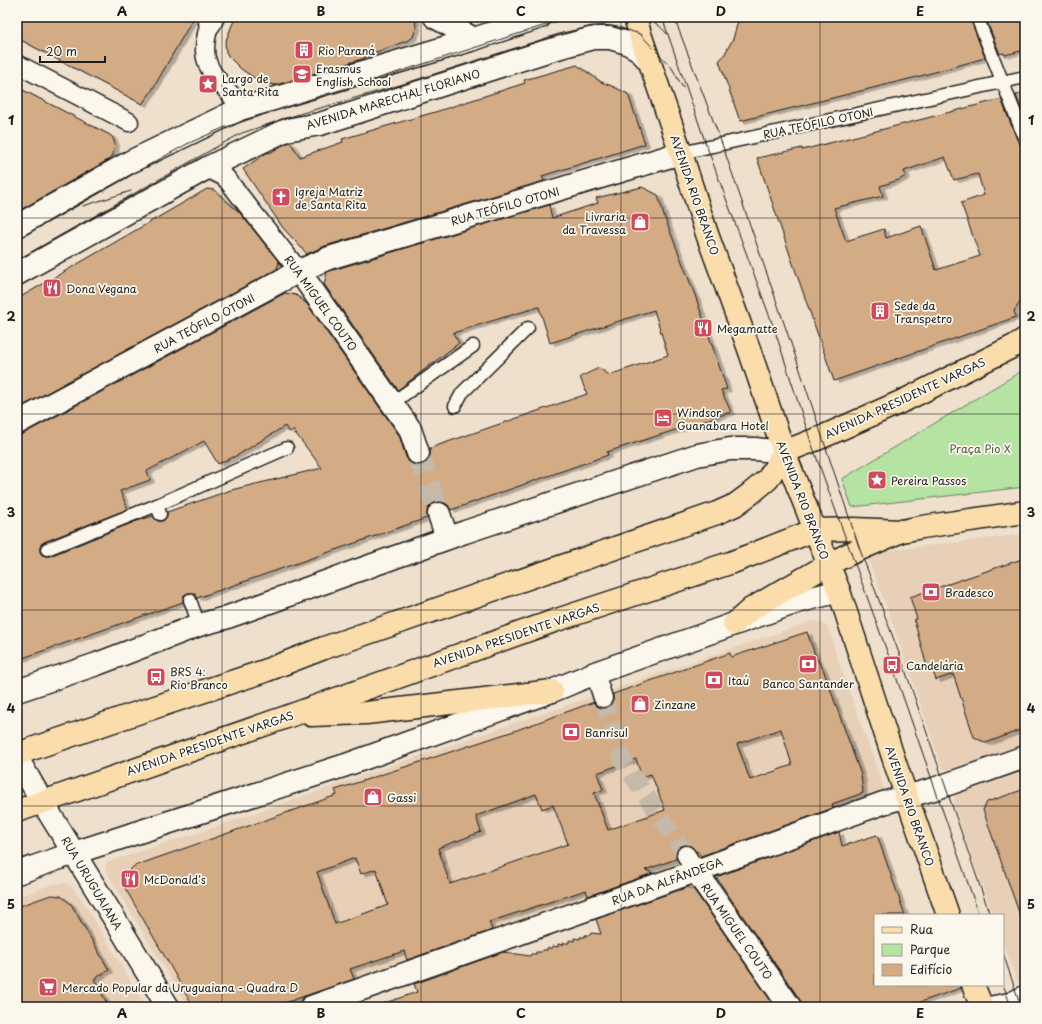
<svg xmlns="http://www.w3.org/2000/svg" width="1042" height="1024" viewBox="0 0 1042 1024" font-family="'Playpen Sans',sans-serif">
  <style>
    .built { fill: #e7d0b7 }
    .green { fill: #b4e3a2; stroke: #68805f }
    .building { fill: #d3ab84; stroke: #1c1c1c; fill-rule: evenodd; filter: url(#shadow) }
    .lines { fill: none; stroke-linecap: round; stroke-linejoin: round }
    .pedestrian-tunnel { stroke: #c5b9aa; stroke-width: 18; stroke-dasharray: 18 9; stroke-linecap: butt }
    .minor-tunnel { stroke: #c5b9aa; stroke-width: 22; stroke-dasharray: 22 11; stroke-linecap: butt }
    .service-casing { stroke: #1c1c1c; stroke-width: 15 }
    .pedestrian-casing { stroke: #1c1c1c; stroke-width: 21 }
    .minor-casing { stroke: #1c1c1c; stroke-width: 25 }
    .tertiary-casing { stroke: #1c1c1c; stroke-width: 25 }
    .secondary-casing { stroke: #1c1c1c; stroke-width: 25 }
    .primary-casing { stroke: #1c1c1c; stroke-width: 25 }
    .service { stroke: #fbf7ec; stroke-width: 12 }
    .pedestrian { stroke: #fbf7ec; stroke-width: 18 }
    .minor { stroke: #fbf7ec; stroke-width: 22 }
    .tertiary { stroke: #fbf7ec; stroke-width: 22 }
    .secondary { stroke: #fbf7ec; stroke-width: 22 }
    .primary { stroke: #faddab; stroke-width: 22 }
    .tram { stroke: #1c1c1c; stroke-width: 1 }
    .grid { fill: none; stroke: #1c1c1c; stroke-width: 1; stroke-opacity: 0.55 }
    .labels { text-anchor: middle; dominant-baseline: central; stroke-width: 3.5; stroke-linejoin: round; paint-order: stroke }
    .poi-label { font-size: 11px; fill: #1c1c1c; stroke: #fbf7ec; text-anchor: start }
    .street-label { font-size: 11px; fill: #1c1c1c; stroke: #fbf7ec }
    .park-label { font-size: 11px; fill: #4a5844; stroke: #fbf7ec }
    .neatline { fill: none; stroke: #1c1c1c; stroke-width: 1.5 }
    .grid-label { font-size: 13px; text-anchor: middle; font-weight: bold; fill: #1c1c1c }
  </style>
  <defs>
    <filter id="shadow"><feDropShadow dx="4.5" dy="2.5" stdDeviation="0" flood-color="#0004"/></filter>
  </defs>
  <rect width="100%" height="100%" fill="#efe0cd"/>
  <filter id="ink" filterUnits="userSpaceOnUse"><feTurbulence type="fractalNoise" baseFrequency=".025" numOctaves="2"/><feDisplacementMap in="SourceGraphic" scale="8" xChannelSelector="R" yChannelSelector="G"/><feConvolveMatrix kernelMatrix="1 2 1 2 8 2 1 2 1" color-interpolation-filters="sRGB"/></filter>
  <g filter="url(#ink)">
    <g class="built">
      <path d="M 1025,534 L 1025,749 L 952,771 L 945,769 L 942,768 L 888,610 L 866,554 L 867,552 L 908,548 Z"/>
      <path d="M 812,621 L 820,622 L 824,624 L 827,627 L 831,635 L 836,654 L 884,788 L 882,794 L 455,950 L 289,1007 L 188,1007 L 114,885 L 105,868 L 106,864 L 108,862 L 215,827 L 378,770 Z"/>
      <path d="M 1025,765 L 1025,987 L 1021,987 L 1018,984 L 1003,943 L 1003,915 L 993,915 L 974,864 L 954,805 L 954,802 L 955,796 L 958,791 Z"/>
      <path d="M 62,883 L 68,884 L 73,888 L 85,904 L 143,1002 L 143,1007 L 17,1007 L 17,897 L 53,884 Z"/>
    </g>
    <path class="green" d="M 1025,369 L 1025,487 L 852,507 L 842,479 Z"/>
    <g class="building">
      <path d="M 17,17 L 194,17 L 151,92 L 142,104 L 17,38 Z"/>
      <path d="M 236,17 L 415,17 L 416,28 L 413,37 L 409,40 L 365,56 L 365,58 L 283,83 L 275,85 L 263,82 L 256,79 L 241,69 L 229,57 L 226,52 L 225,43 L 232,25 Z"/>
      <path d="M 739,17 L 970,17 L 985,58 L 917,77 L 740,121 L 719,61 L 724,55 L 733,39 Z"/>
      <path d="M 985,17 L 1025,17 L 1025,50 L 1005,55 L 1004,53 L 1000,54 Z"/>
      <path d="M 577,65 L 601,82 L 612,86 L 628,94 L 645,144 L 542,176 L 544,181 L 325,246 L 307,254 L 283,228 L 243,169 L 263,155 L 269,152 L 270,153 L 281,146 L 290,142 L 300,157 L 343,142 L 342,139 L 435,112 L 525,83 L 524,80 Z"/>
      <path d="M 17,87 L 110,135 L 113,138 L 115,144 L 113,155 L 108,160 L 17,212 Z"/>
      <path d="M 1025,93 L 1025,119 L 1016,95 Z"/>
      <path d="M 1001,99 L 1018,142 L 1021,145 L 1025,146 L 1025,290 L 1023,291 L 1021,301 L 1014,311 L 1016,317 L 834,381 L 790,255 L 757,158 L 802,148 L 802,150 ZM 945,157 L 954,180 L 978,174 L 984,195 L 961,203 L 980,256 L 936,270 L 921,226 L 886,238 L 884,229 L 846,241 L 834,208 L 883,196 L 880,186 L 899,180 L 906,176 L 904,171 Z"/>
      <path d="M 642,187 L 658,195 L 664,216 L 695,295 L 727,389 L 721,390 L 731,412 L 607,452 L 608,455 L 451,510 L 448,505 L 442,502 L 435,502 L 430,505 L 427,511 L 427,518 L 197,598 L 195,594 L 191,593 L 188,593 L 184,595 L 183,599 L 183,602 L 17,660 L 17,435 L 23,434 L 285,293 L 296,295 L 307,304 L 399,435 L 406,457 L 409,462 L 415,465 L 422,465 L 427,462 L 430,456 L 430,448 L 587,394 L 580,377 L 599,368 L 609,375 L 668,355 L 654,310 L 550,343 L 539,307 L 495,320 L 453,333 L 459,343 L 398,390 L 324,284 L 327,272 L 333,270 L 549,205 L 552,218 L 598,203 L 596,198 ZM 285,426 L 289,432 L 293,430 L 322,468 L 231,490 L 167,512 L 167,516 L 165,519 L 163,521 L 158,521 L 155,519 L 153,516 L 134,522 L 50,556 L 46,556 L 42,555 L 40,552 L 40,548 L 41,544 L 44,542 L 128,509 L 120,491 L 150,480 L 147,471 L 204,441 L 218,464 L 238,455 Z"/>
      <path d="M 207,189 L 214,190 L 240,213 L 279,262 L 277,269 L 17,409 L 17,299 Z"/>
      <path d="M 1025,558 L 1025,728 L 986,743 L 974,737 L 953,674 L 936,680 L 931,666 L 927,667 L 914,620 L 917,619 L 910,597 Z"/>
      <path d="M 807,632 L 816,658 L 823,669 L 861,775 L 863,793 L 832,804 L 833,808 L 701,856 L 697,851 L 696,852 L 691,846 L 686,845 L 681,846 L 677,850 L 676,855 L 676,859 L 645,870 L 653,873 L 588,896 L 586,890 L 489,922 L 492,930 L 407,960 L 404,951 L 350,969 L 354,979 L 273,1007 L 193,1007 L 168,962 L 125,888 L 127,875 L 131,869 L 134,866 L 337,795 L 335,790 L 514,731 L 594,702 L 596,706 L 600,708 L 607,708 L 611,705 L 613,701 L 613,694 L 730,653 L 731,657 ZM 781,729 L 792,765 L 750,780 L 737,744 ZM 636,759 L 642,777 L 651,774 L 665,810 L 608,830 L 594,793 L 603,790 L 597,773 ZM 536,794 L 542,809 L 553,805 L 568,844 L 450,884 L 438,848 L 481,832 L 476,816 ZM 355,858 L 361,874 L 376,869 L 388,905 L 335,924 L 317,872 Z"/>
      <path d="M 1025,789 L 1025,921 L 1022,921 L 983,810 L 987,802 Z"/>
      <path d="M 839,832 L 842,846 L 877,835 L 905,915 L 875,915 L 875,985 L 961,985 L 961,988 L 906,1007 L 802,1007 L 800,1000 L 716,877 Z"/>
      <path d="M 688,887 L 694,890 L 775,1007 L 383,1007 L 382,1004 L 417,992 L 414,984 L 503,952 L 530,956 L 531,954 L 536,954 L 536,952 L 541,952 L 542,950 L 547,950 L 547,948 L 552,948 L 552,946 L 558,947 L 558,944 L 563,945 L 563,943 L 569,943 L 569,940 L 574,941 L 574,938 L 580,939 L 580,937 L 585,937 L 585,935 L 590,935 L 591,933 L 601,934 L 596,919 Z"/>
      <path d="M 52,895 L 61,896 L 71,904 L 109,970 L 94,979 L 109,1007 L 17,1007 L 17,907 L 48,896 Z"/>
    </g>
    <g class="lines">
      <path class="pedestrian-tunnel" d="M 603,698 L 624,763 L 686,855"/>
      <path class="minor-tunnel" d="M 418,453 L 439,514"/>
      <defs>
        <g id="service">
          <path d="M 977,17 L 1025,139"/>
          <path d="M 681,153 L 1025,77"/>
          <path d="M 392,403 L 473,346"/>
          <path d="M 455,406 L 462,393 L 528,328"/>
          <path d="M 157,505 L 287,448"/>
          <path d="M 47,549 L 157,505 L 160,514"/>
          <path d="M 190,600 L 199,625"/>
        </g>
        <g id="pedestrian">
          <path d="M 210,23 C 201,50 203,66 224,87 C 230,94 237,100 240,109"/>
          <path d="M 17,64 L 129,122"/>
          <path d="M 207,168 L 225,177 L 299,271"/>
          <path d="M 595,673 L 603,698"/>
          <path d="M 686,855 L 696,871"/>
        </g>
        <g id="minor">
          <path d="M 435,17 L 474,39"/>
          <path d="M 210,23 L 213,17"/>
          <path d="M 17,226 L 130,162 L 240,109 L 474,39 L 540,17"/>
          <path d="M 299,271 L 410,429 L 418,453"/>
          <path d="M 17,274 L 207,168 L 286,130 L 320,124 L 547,51 L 593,38 L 610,38 L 627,43 L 638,49 L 649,61"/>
          <path d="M 17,423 L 299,271 L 329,258 L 681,153"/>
          <path d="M 439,514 L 447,538"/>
          <path d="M 696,871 L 790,1007"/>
          <path d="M 311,1007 L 696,871 L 883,803 L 934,789 L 1025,757"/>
          <path d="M 994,1007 L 1010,1004 L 1025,997"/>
        </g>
        <path id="tertiary" d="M 17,758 L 43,803 L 117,923 L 168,1007"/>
        <g id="secondary">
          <path d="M 17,691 L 97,664 L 199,625 L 225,618 L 465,532 L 697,455 L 730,449 L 755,449 L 784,452"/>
          <path d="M 17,873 L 74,853 L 346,765 L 552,691 L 595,673 L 754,617 L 797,602 L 839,591"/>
        </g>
        <g id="primary">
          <path d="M 635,17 L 640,34 L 681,153 L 707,234 L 749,349 L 784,452 L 815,530 L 839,591 L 896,766 L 948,915"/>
          <path d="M 734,624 L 751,609 L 829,564 L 851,553 L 897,533"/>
          <path d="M 311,715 L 366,713 L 552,691"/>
          <path d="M 17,754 L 128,716 L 262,672 L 324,648 L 717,513 L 735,505 L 750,494 L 768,479 L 784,452 L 822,437 L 905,400 L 1016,345 L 1025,339"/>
          <path d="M 17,811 L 292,715 L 554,621 L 733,562 L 815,530 L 854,529 L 902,531 L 922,527 L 1025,512"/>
          <path d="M 973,985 L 982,1007"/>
        </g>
      </defs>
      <use href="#service" class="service-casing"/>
      <use href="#pedestrian" class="pedestrian-casing"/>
      <use href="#minor" class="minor-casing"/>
      <use href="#tertiary" class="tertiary-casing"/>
      <use href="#secondary" class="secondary-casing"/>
      <use href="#primary" class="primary-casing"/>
      <use href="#service" class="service"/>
      <use href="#pedestrian" class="pedestrian"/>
      <use href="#minor" class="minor"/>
      <use href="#tertiary" class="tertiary"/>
      <use href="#secondary" class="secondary"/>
      <use href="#primary" class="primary"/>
      <g class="tram">
        <path d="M 644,17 C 653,21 661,26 667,34"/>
        <path d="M 662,17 L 707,147 L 775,331 L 811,442 L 851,553 L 892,665 L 979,915"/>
        <path d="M 674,17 L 722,144 L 794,352 L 860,550 L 902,661 L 990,915"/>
        <path d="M 83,206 L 131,191"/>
        <path d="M 17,240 L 76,205 L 187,144 L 223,128 L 317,97 L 370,81 L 571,17"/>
        <path d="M 17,260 L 218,146 L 242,133 L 296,115 L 400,85 L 562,33 L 585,28 L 604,25 L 618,27 L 640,34 L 672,68 L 683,88"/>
        <path d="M 1003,953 L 1021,1007"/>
        <path d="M 1003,984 L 1011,1007"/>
      </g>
    </g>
  </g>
  <path class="grid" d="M 222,17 L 222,1007M 421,17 L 421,1007M 621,17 L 621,1007M 820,17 L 820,1007M 17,218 L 1025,218M 17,414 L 1025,414M 17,610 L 1025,610M 17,806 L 1025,806"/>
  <defs>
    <symbol id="building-square" viewBox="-11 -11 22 22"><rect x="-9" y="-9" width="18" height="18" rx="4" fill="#d1495b" stroke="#fbf7ec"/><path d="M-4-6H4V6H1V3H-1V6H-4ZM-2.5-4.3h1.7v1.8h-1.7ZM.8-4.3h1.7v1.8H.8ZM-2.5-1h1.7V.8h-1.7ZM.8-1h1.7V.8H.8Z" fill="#fff"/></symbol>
    <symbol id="school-square" viewBox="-11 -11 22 22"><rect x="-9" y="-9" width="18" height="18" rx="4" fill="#d1495b" stroke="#fbf7ec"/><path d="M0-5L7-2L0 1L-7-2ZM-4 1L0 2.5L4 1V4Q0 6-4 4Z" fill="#fff"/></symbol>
    <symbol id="sight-square" viewBox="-11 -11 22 22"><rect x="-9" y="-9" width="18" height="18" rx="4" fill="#d1495b" stroke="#fbf7ec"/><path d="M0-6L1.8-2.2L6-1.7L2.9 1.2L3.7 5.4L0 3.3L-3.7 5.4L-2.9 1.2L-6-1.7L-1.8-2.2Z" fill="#fff"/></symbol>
    <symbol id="church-square" viewBox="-11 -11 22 22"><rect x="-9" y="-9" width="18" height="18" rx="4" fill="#d1495b" stroke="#fbf7ec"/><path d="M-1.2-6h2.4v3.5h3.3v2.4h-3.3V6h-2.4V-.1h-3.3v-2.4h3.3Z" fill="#fff"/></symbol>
    <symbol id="shop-square" viewBox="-11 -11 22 22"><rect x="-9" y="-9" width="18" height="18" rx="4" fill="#d1495b" stroke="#fbf7ec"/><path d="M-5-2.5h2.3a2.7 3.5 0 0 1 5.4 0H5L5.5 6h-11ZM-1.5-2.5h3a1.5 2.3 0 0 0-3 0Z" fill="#fff"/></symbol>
    <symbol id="restaurant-square" viewBox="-11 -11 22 22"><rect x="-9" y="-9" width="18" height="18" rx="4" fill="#d1495b" stroke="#fbf7ec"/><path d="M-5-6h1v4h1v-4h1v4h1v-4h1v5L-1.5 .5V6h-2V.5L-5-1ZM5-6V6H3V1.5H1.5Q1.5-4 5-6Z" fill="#fff"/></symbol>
    <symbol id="hotel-square" viewBox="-11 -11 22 22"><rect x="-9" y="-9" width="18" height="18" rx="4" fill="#d1495b" stroke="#fbf7ec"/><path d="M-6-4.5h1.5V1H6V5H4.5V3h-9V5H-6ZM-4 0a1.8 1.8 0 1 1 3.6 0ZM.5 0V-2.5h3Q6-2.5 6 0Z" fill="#fff"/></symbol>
    <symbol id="bank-square" viewBox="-11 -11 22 22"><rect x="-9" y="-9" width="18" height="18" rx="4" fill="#d1495b" stroke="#fbf7ec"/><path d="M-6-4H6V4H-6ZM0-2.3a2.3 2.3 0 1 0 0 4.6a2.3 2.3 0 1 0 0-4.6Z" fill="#fff"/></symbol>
    <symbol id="bus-square" viewBox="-11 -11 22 22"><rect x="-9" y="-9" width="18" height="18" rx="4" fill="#d1495b" stroke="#fbf7ec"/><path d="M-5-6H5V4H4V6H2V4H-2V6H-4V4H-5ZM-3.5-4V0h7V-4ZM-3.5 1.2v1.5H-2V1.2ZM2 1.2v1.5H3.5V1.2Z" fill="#fff"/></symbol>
    <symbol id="supermarket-square" viewBox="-11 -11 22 22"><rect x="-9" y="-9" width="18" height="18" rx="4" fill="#d1495b" stroke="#fbf7ec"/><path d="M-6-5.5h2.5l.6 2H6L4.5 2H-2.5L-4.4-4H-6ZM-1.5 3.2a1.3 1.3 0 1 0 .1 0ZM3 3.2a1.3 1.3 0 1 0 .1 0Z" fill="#fff"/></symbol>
  </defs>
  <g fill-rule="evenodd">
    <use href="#building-square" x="293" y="39" width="22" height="22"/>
    <use href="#school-square" x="291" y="63" width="22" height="22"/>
    <use href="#sight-square" x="197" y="73" width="22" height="22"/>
    <use href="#church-square" x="270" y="186" width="22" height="22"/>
    <use href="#shop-square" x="629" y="211" width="22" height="22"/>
    <use href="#restaurant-square" x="41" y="277" width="22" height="22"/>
    <use href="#building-square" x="869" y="300" width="22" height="22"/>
    <use href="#restaurant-square" x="692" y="317" width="22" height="22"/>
    <use href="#hotel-square" x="652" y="407" width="22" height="22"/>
    <use href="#sight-square" x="866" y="469" width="22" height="22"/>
    <use href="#bank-square" x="920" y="581" width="22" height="22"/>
    <use href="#bank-square" x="797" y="653" width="22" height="22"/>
    <use href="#bus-square" x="881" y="654" width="22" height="22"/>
    <use href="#bus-square" x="145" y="666" width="22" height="22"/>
    <use href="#bank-square" x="703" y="669" width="22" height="22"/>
    <use href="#shop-square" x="629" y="693" width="22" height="22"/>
    <use href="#bank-square" x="560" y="721" width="22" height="22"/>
    <use href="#shop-square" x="362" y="786" width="22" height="22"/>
    <use href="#restaurant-square" x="119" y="868" width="22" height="22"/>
    <use href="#supermarket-square" x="37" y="976" width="22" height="22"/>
  </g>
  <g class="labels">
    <g class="poi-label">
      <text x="318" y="50">Rio Paraná</text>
      <text x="316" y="68">Erasmus<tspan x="316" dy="13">English School</tspan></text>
      <text x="222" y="78">Largo de<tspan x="222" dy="13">Santa Rita</tspan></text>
      <text x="295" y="191">Igreja Matriz<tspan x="295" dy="13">de Santa Rita</tspan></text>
      <text x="626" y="216" text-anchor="end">Livraria<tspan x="626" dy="13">da Travessa</tspan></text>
      <text x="66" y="288">Dona Vegana</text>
      <text x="894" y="305">Sede da<tspan x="894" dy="13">Transpetro</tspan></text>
      <text x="717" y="328">Megamatte</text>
      <text x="677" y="412">Windsor<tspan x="677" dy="13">Guanabara Hotel</tspan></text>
      <text x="891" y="480">Pereira Passos</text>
      <text x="945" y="592">Bradesco</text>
      <text x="906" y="665">Candelária</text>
      <text x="170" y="671">BRS 4:<tspan x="170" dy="13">Rio Branco</tspan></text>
      <text x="728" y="680">Itaú</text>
      <text x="808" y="683" text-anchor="middle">Banco Santander</text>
      <text x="654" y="704">Zinzane</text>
      <text x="585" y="732">Banrisul</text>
      <text x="387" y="797">Gassi</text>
      <text x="144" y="879">McDonald's</text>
      <text x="62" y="987">Mercado Popular da Uruguaiana - Quadra D</text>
    </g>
    <g class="street-label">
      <text transform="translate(393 99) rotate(-17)">AVENIDA MARECHAL FLORIANO</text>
      <text transform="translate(818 123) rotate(-12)">RUA TEÓFILO OTONI</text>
      <text transform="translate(695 195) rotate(71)">AVENIDA RIO BRANCO</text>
      <text transform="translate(505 206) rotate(-16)">RUA TEÓFILO OTONI</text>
      <text transform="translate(321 303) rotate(54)">RUA MIGUEL COUTO</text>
      <text transform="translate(204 323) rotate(-28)">RUA TEÓFILO OTONI</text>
      <text transform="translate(905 398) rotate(-25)">AVENIDA PRESIDENTE VARGAS</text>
      <text transform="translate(803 500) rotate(69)">AVENIDA RIO BRANCO</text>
      <text transform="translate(516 635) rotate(-19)">AVENIDA PRESIDENTE VARGAS</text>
      <text transform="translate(210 743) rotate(-19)">AVENIDA PRESIDENTE VARGAS</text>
      <text transform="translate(910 806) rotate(71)">AVENIDA RIO BRANCO</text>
      <text transform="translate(667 881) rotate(-20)">RUA DA ALFÂNDEGA</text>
      <text transform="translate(92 883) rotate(59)">RUA URUGUAIANA</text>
      <text transform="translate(737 931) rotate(55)">RUA MIGUEL COUTO</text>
    </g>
    <g class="park-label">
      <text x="980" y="448">Praça Pio X</text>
    </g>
  </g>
  <rect width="1042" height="1024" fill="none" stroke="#fbf7ec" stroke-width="44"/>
  <rect x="874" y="914" width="130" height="72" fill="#fbf7ec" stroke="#a29f99"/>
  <rect x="882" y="927" width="20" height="6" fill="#faddab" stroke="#a29f99"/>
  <text x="910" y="934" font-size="12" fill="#1c1c1c">Rua</text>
  <rect x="882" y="944" width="20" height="12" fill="#b4e3a2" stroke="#a29f99"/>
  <text x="910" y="954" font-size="12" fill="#1c1c1c">Parque</text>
  <rect x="882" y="964" width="20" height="12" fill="#d3ab84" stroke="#a29f99"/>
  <text x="910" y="974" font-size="12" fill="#1c1c1c">Edifício</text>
  <path d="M40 56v6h65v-6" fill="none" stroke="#1c1c1c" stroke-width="2"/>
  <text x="46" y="56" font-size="12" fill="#1c1c1c" stroke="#fbf7ec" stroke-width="3" paint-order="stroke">20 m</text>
  <rect x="22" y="22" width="998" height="980" class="neatline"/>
  <g class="grid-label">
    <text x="122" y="16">A</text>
    <text x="321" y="16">B</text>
    <text x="521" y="16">C</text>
    <text x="721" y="16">D</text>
    <text x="920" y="16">E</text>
    <text x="11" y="125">1</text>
    <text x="1031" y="125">1</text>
    <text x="11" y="321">2</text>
    <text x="1031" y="321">2</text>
    <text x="11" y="517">3</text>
    <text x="1031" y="517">3</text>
    <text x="11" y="713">4</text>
    <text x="1031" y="713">4</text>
    <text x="11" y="909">5</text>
    <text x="1031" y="909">5</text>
    <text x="122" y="1018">A</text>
    <text x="321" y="1018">B</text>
    <text x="521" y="1018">C</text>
    <text x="721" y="1018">D</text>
    <text x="920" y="1018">E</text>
  </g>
</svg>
